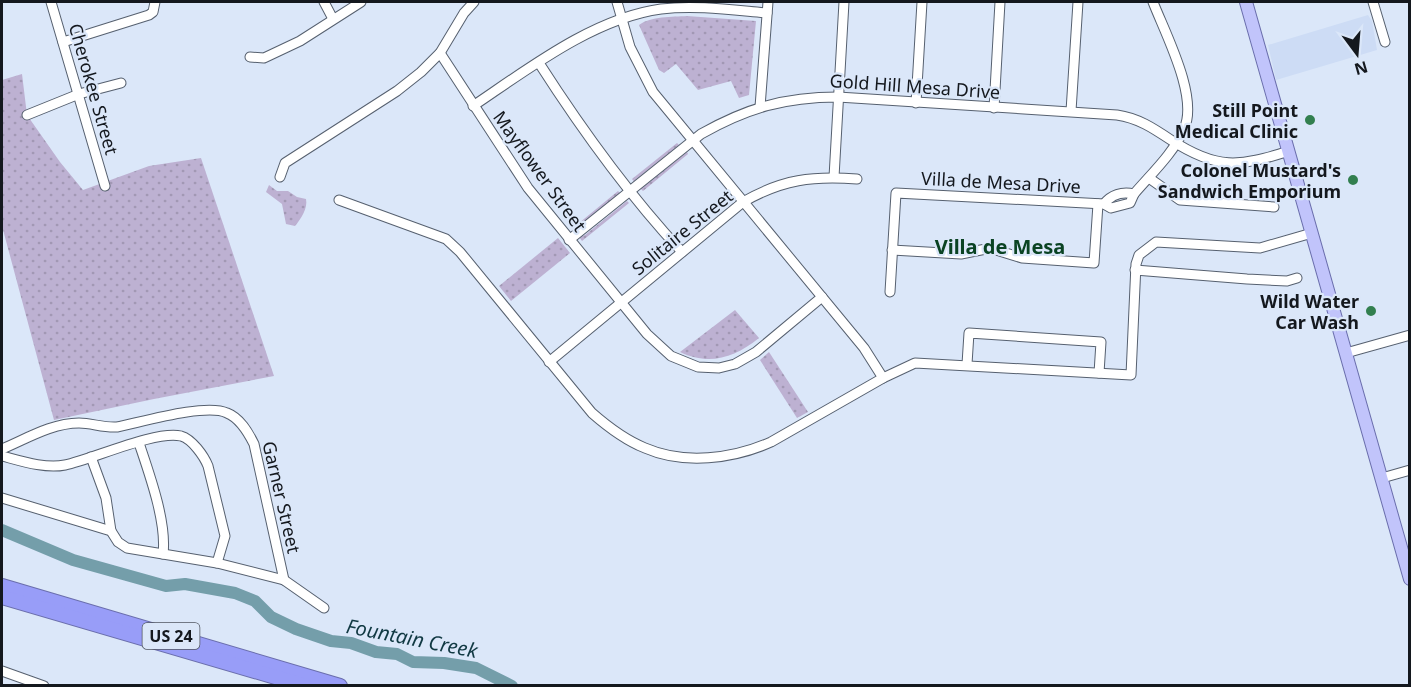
<svg xmlns="http://www.w3.org/2000/svg" width="1411" height="687" viewBox="0 0 1411 687" font-family="'Noto Sans',sans-serif">
  <style>
    .built { fill: #cddcf5 }
    .grass { fill: url(#grass-dots) }
    .lines { fill: none; stroke-linecap: round; stroke-linejoin: round }
    .river { stroke: #749eaa; stroke-width: 12 }
    .minor-casing { stroke: #56606f; stroke-width: 11 }
    .major-casing { stroke: #6a6eac; stroke-width: 14 }
    .highway-casing { stroke: #6a6eac; stroke-width: 16 }
    .minor { stroke: #fff; stroke-width: 9 }
    .major { stroke: #c1c4fb; stroke-width: 12 }
    .highway { stroke: #989df8; stroke-width: 14 }
    .poi-dot { fill: #327f4f; stroke: #dbe7f9; stroke-width: 2 }
    .labels { text-anchor: middle; dominant-baseline: central; stroke-width: 4.5; stroke-linejoin: round; paint-order: stroke }
    .shield { fill: #dbe7f9; stroke: #505660; stroke-width: 1.5 }
    .shield-label { font-size: 16px; font-weight: bold; fill: #14181e }
    .street-label { font-size: 18px; fill: #14181e; stroke: #dbe7f9 }
    .poi-label { font-size: 18px; font-weight: bold; fill: #14181e; stroke: #dbe7f9; text-anchor: end }
    .neighbourhood-label { font-size: 20px; font-weight: bold; fill: #0a4323; stroke: #dbe7f9 }
    .water-label { font-size: 20px; font-style: italic; fill: #113943; stroke: #dbe7f9 }
  </style>
  <defs>
    <pattern id="grass-dots" width="8" height="8" patternUnits="userSpaceOnUse" patternTransform="scale(1.5)"><rect width="8" height="8" fill="#bdb1d2"/><path d="M2 2h.1M6 6h.1" fill="none" stroke="#a298b4" stroke-width="1.8" stroke-linecap="round"/></pattern>
  </defs>
  <rect width="100%" height="100%" fill="#dbe7f9"/>
  <path class="built" d="M 1368,15 L 1372,21 L 1377,50 L 1276,80 L 1268,45 Z"/>
  <g class="grass">
    <path d="M 687,16 L 756,21 L 749,95 L 739,98 L 731,81 L 698,90 L 676,64 L 664,73 L 659,70 L 639,25 C 651,16 672,17 687,16 Z"/>
    <path d="M 22,74 L 27,115 L 60,162 L 83,190 L 149,166 L 201,158 L 274,376 L 154,399 L 54,420 L 2,226 L 2,80 Z"/>
    <path d="M 677,143 L 679,145 L 638,178 L 635,183 L 632,179 Z"/>
    <path d="M 687,152 L 688,154 L 643,191 L 640,188 L 647,184 Z"/>
    <path d="M 269,185 L 277,191 L 288,191 L 297,197 L 306,199 C 308,208 301,219 295,226 L 286,224 L 282,204 L 266,192 Z"/>
    <path d="M 618,191 L 620,193 L 579,227 L 575,232 L 573,228 Z"/>
    <path d="M 627,201 L 629,203 L 582,241 L 579,237 L 585,235 Z"/>
    <path d="M 558,238 L 570,253 L 511,301 L 499,286 Z"/>
    <path d="M 735,310 L 759,338 C 734,358 709,366 680,352 Z"/>
    <path d="M 769,352 L 808,412 L 797,418 L 760,360 Z"/>
  </g>
  <g class="lines">
    <path class="river" d="M 2,530 L 73,560 L 166,586 L 185,584 L 235,593 L 255,601 L 271,617 L 296,629 L 331,641 L 351,643 L 376,652 L 397,654 L 413,662 L 444,663 L 476,668 L 512,686"/>
    <defs>
      <g id="minor">
        <path d="M 51,2 L 105,186"/>
        <path d="M 324,2 L 333,19"/>
        <path d="M 1373,2 L 1385,42"/>
        <path d="M 63,42 L 149,15 L 153,12 L 155,2"/>
        <path d="M 440,53 L 528,188 L 647,334 L 671,356 L 698,367 L 719,368 L 735,364 L 756,352 L 822,297"/>
        <path d="M 250,57 L 264,58 L 300,41 L 361,2"/>
        <path d="M 539,63 C 582,130 628,194 682,252"/>
        <path d="M 916,103 L 922,2"/>
        <path d="M 473,106 C 528,69 594,18 661,9 C 696,5 732,10 767,13"/>
        <path d="M 760,107 L 768,2"/>
        <path d="M 994,108 L 1000,2"/>
        <path d="M 1071,111 L 1078,2"/>
        <path d="M 27,115 L 79,94 L 121,83"/>
        <path d="M 280,177 L 285,163 L 397,91 L 421,72 L 440,53 L 464,13 L 474,2"/>
        <path d="M 834,177 L 844,2"/>
        <path d="M 1149,178 L 1180,200 L 1274,207"/>
        <path d="M 339,200 L 446,239 L 460,252 L 592,413 C 608,427 625,440 645,448 C 684,465 733,459 771,442 L 883,378 L 864,348 L 653,92 L 630,47 L 617,2"/>
        <path d="M 1104,204 C 1111,195 1122,191 1134,194"/>
        <path d="M 569,240 L 701,134 C 747,108 785,97 838,97 L 1117,115 C 1138,118 1153,128 1171,140 C 1217,170 1239,167 1289,151"/>
        <path d="M 892,250 L 961,254 L 986,249 L 996,250 L 1022,258 L 1094,263 L 1098,204"/>
        <path d="M 1135,270 L 1247,279 L 1287,281 L 1297,278"/>
        <path d="M 890,292 L 896,193 L 1104,204 L 1111,208 L 1130,203 L 1134,194 C 1151,174 1173,154 1184,129 C 1199,97 1165,33 1153,2"/>
        <path d="M 1346,353 L 1410,335"/>
        <path d="M 549,362 L 743,202 C 783,179 812,176 857,179"/>
        <path d="M 967,364 L 969,333 L 1101,342 L 1099,373"/>
        <path d="M 883,378 L 915,363 L 1131,375 L 1136,264 L 1139,255 L 1156,242 L 1260,248 L 1312,233"/>
        <path d="M 139,443 C 149,473 167,522 163,554"/>
        <path d="M 2,449 C 26,439 52,423 79,423 C 92,423 103,428 117,427 C 142,422 206,403 227,413 C 240,418 248,432 254,444 L 284,580"/>
        <path d="M 2,456 C 21,461 45,469 65,465 C 93,459 156,430 181,436 C 192,439 204,456 208,466 L 225,536 L 217,563"/>
        <path d="M 91,457 L 106,498 L 111,531"/>
        <path d="M 1382,478 L 1410,470"/>
        <path d="M 2,498 L 111,531 L 118,542 L 127,548 L 217,563 L 284,580 L 324,608"/>
        <path d="M 2,671 L 44,686"/>
      </g>
      <path id="major" d="M 1246,2 L 1410,579"/>
      <g id="highway">
        <path d="M 2,586 L 340,686"/>
        <path d="M 2,597 L 306,686"/>
      </g>
    </defs>
    <use href="#minor" class="minor-casing"/>
    <use href="#major" class="major-casing"/>
    <use href="#highway" class="highway-casing"/>
    <use href="#minor" class="minor"/>
    <use href="#major" class="major"/>
    <use href="#highway" class="highway"/>
  </g>
  <g class="poi-dot">
    <circle cx="1310" cy="120" r="6"/>
    <circle cx="1353" cy="180" r="6"/>
    <circle cx="1371" cy="311" r="6"/>
  </g>
  <g class="labels">
    <rect class="shield" x="142.5" y="623" width="57" height="26" rx="4.5"/>
    <g class="shield-label">
      <text x="171" y="636">US 24</text>
    </g>
    <g class="street-label">
      <text transform="translate(915 86) rotate(4)">Gold Hill Mesa Drive</text>
      <text transform="translate(94 89) rotate(74)">Cherokee Street</text>
      <text transform="translate(540 171) rotate(54)">Mayflower Street</text>
      <text transform="translate(1001 182) rotate(3)">Villa de Mesa Drive</text>
      <text transform="translate(682 232) rotate(-39)">Solitaire Street</text>
      <text transform="translate(282 497) rotate(77)">Garner Street</text>
    </g>
    <g class="poi-label">
      <text x="1298" y="110">Still Point<tspan x="1298" dy="21">Medical Clinic</tspan></text>
      <text x="1341" y="170">Colonel Mustard's<tspan x="1341" dy="21">Sandwich Emporium</tspan></text>
      <text x="1359" y="301">Wild Water<tspan x="1359" dy="21">Car Wash</tspan></text>
    </g>
    <g class="neighbourhood-label">
      <text x="1000" y="246">Villa de Mesa</text>
    </g>
    <g class="water-label">
      <text transform="translate(412 638) rotate(11)">Fountain Creek</text>
    </g>
  </g>
  <rect width="1411" height="687" fill="none" stroke="#14181e" stroke-width="6"/>
  <g transform="translate(1357 54) rotate(164)" stroke="#dbe7f9" stroke-width="4.5" paint-order="stroke">
  <path d="M0-4.5L10 22L0 15L-10 22Z" fill="#14181e"/>
  <text y="-9" font-size="16" font-weight="bold" text-anchor="middle" fill="#14181e">N</text>
  </g>
</svg>
